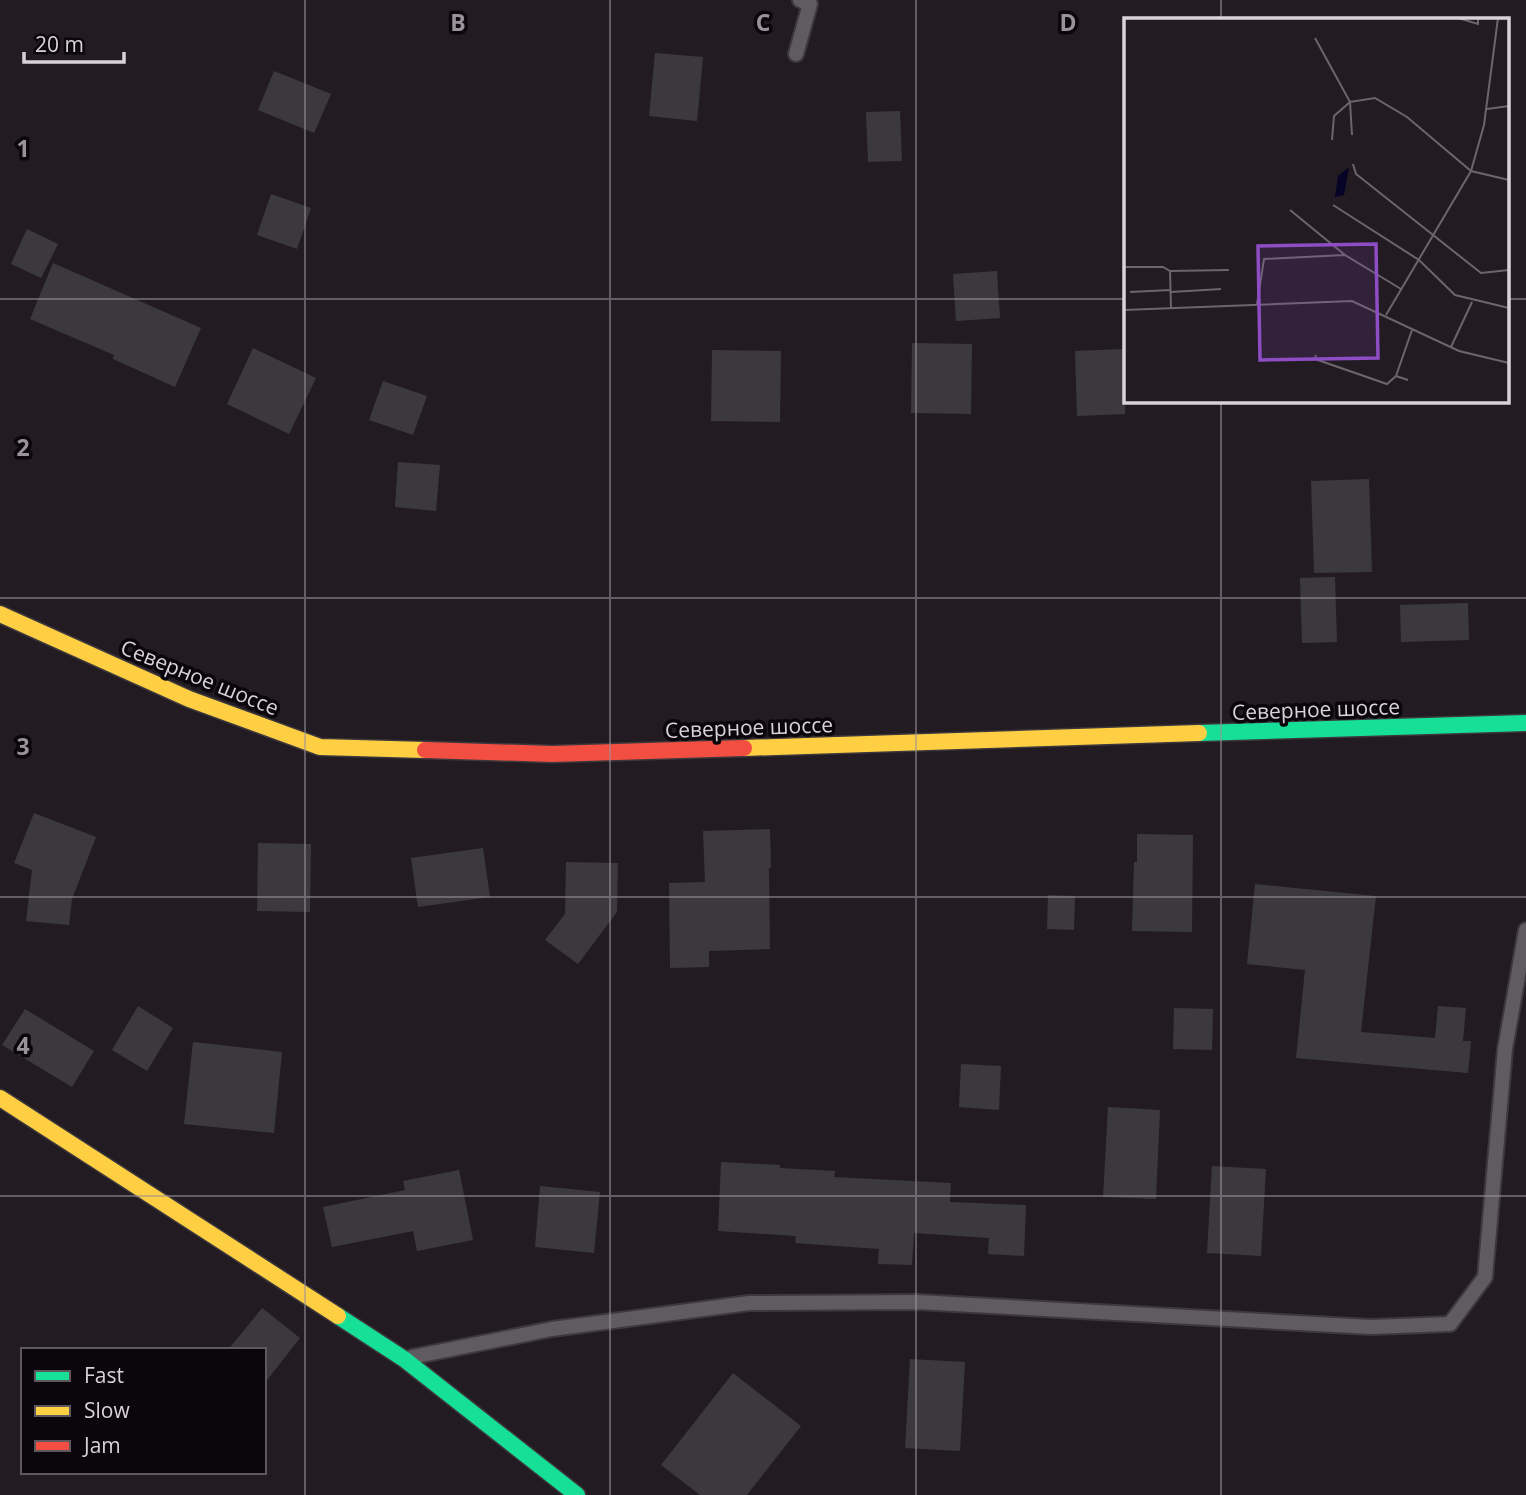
<svg xmlns="http://www.w3.org/2000/svg" width="1526" height="1495" viewBox="0 0 1526 1495" font-family="'Open Sans',sans-serif">
  <style>
    .building { fill: #3c393e }
    .lines { fill: none; stroke-linecap: round; stroke-linejoin: round }
    .lane-casing { stroke: #3c383c; stroke-width: 18 }
    .fast-casing { stroke: #3c383c; stroke-width: 19 }
    .slow-casing { stroke: #3c383c; stroke-width: 19 }
    .jam-casing { stroke: #3c383c; stroke-width: 19 }
    .lane { stroke: #5f5b5f; stroke-width: 14 }
    .fast { stroke: #16e098; stroke-width: 16 }
    .slow { stroke: #ffcf43; stroke-width: 16 }
    .jam { stroke: #f24e42; stroke-width: 16 }
    .grid { fill: none; stroke: #9a929a; stroke-width: 2; stroke-opacity: 0.55 }
    .labels { text-anchor: middle; dominant-baseline: central; stroke-width: 7; stroke-linejoin: round; paint-order: stroke }
    .street-label { font-size: 21px; fill: #dad2da; stroke: #0a060b }
    .inset-road { fill: none; stroke: #6c656c; stroke-width: 2 }
    .view { fill: #8e4dc4; fill-opacity: 0.15; stroke: #8e4dc4; stroke-width: 3.5 }
    .inset-edge { fill: none; stroke: #dad2da; stroke-width: 3.5 }
    .grid-label { font-size: 23px; text-anchor: middle; font-weight: bold; fill: #9a929a; stroke: #0a060b; stroke-width: 7; stroke-linejoin: round; paint-order: stroke }
  </style>
  <rect width="100%" height="100%" fill="#221c22"/>
  <g class="building">
    <path d="M 655,53 L 703,57 L 697,121 L 649,116 Z"/>
    <path d="M 274,71 L 331,94 L 314,133 L 258,110 Z"/>
    <path d="M 900,111 L 902,161 L 868,162 L 866,112 Z"/>
    <path d="M 271,194 L 311,208 L 297,249 L 257,235 Z"/>
    <path d="M 27,229 L 58,244 L 41,278 L 11,264 Z"/>
    <path d="M 53,263 L 201,328 L 175,387 L 113,359 L 114,355 L 30,319 Z"/>
    <path d="M 997,271 L 1000,318 L 956,321 L 953,274 Z"/>
    <path d="M 912,343 L 972,344 L 971,414 L 911,413 Z"/>
    <path d="M 253,348 L 316,378 L 289,434 L 227,404 Z"/>
    <path d="M 1125,349 L 1125,414 L 1077,416 L 1075,351 Z"/>
    <path d="M 712,350 L 781,351 L 780,422 L 711,421 Z"/>
    <path d="M 383,381 L 427,396 L 413,435 L 369,420 Z"/>
    <path d="M 398,462 L 440,465 L 436,511 L 395,507 Z"/>
    <path d="M 1369,479 L 1372,572 L 1314,573 L 1311,481 Z"/>
    <path d="M 1335,577 L 1337,642 L 1302,643 L 1300,578 Z"/>
    <path d="M 1468,603 L 1469,640 L 1401,642 L 1400,605 Z"/>
    <path d="M 34,813 L 96,837 L 72,899 L 69,925 L 26,921 L 32,870 L 14,863 Z"/>
    <path d="M 770,829 L 771,868 L 769,868 L 770,949 L 709,951 L 709,967 L 670,968 L 669,883 L 705,882 L 703,831 Z"/>
    <path d="M 1137,834 L 1193,835 L 1192,932 L 1132,931 L 1134,862 L 1137,862 Z"/>
    <path d="M 258,843 L 311,844 L 310,912 L 257,911 Z"/>
    <path d="M 483,848 L 490,897 L 418,907 L 411,858 Z"/>
    <path d="M 566,862 L 618,863 L 617,912 L 578,964 L 545,940 L 565,914 Z"/>
    <path d="M 1255,884 L 1376,896 L 1361,1032 L 1435,1038 L 1438,1006 L 1466,1008 L 1463,1041 L 1471,1041 L 1468,1073 L 1296,1058 L 1305,970 L 1247,964 Z"/>
    <path d="M 1048,895 L 1075,896 L 1074,930 L 1047,929 Z"/>
    <path d="M 138,1006 L 173,1028 L 147,1071 L 112,1050 Z"/>
    <path d="M 1174,1008 L 1213,1009 L 1212,1050 L 1173,1049 Z"/>
    <path d="M 25,1009 L 94,1051 L 72,1087 L 2,1045 Z"/>
    <path d="M 193,1042 L 282,1052 L 274,1133 L 184,1124 Z"/>
    <path d="M 961,1064 L 1001,1066 L 999,1110 L 959,1107 Z"/>
    <path d="M 1108,1107 L 1160,1110 L 1156,1199 L 1103,1197 Z"/>
    <path d="M 721,1162 L 780,1165 L 780,1168 L 835,1171 L 834,1177 L 951,1183 L 950,1202 L 1026,1205 L 1024,1256 L 988,1254 L 989,1238 L 914,1233 L 912,1265 L 878,1264 L 879,1249 L 795,1243 L 796,1236 L 718,1231 Z"/>
    <path d="M 1212,1166 L 1266,1169 L 1261,1256 L 1207,1253 Z"/>
    <path d="M 459,1170 L 473,1240 L 417,1251 L 413,1231 L 332,1247 L 323,1207 L 405,1190 L 403,1181 Z"/>
    <path d="M 540,1186 L 600,1192 L 594,1253 L 535,1247 Z"/>
    <path d="M 262,1308 L 300,1338 L 264,1384 L 264,1350 L 228,1350 Z"/>
    <path d="M 910,1359 L 965,1362 L 960,1451 L 905,1448 Z"/>
    <path d="M 733,1373 L 801,1426 L 747,1495 L 700,1495 L 661,1465 Z"/>
  </g>
  <g class="lines">
    <defs>
      <g id="lane">
        <path d="M 796,54 L 810,4 L 800,0"/>
        <path d="M 412,1357 L 552,1329 L 749,1303 L 918,1302 L 1371,1327 L 1450,1324 L 1485,1277 L 1505,1049 L 1526,930"/>
      </g>
      <g id="fast">
        <path d="M 1199,733 L 1526,723"/>
        <path d="M 338,1316 L 404,1359 L 577,1495"/>
      </g>
      <g id="slow">
        <path d="M 0,614 L 189,699 L 320,747 L 425,750"/>
        <path d="M 744,748 L 1199,733"/>
        <path d="M 0,1098 L 338,1316"/>
      </g>
      <path id="jam" d="M 425,750 L 552,754 L 744,748"/>
    </defs>
    <use href="#lane" class="lane-casing"/>
    <use href="#fast" class="fast-casing"/>
    <use href="#slow" class="slow-casing"/>
    <use href="#jam" class="jam-casing"/>
    <use href="#lane" class="lane"/>
    <use href="#fast" class="fast"/>
    <use href="#slow" class="slow"/>
    <use href="#jam" class="jam"/>
  </g>
  <path class="grid" d="M 305,0 L 305,1495M 610,0 L 610,1495M 916,0 L 916,1495M 1221,0 L 1221,19M 0,299 L 1125,299M 1507,299 L 1526,299M 1221,401 L 1221,1495M 0,598 L 1526,598M 0,897 L 1526,897M 0,1196 L 1526,1196"/>
  <g class="labels">
    <g class="street-label">
      <text transform="translate(200 677) rotate(22)">Северное шоссе</text>
      <text transform="translate(1316 709) rotate(-2)">Северное шоссе</text>
      <text transform="translate(749 727) rotate(-2)">Северное шоссе</text>
    </g>
  </g>
  <g transform="translate(1124 18)">
    <rect width="385" height="385" fill="#221c22"/>
    <path d="M 225,149 L 220,177 L 211,179 L 214,158 Z" fill="#060326"/>
    <path class="inset-road" d="M 334,0 L 354,6 L 354,0M 191,20 L 226,84 L 251,80 L 283,99 L 347,153 L 385,162M 363,91 L 385,88M 208,122 L 210,98 L 226,84 L 228,117M 229,146 L 232,156 L 357,255 L 385,252M 209,187 L 295,242 L 331,277 L 385,290M 166,192 L 221,237 L 277,271M 0,249 L 39,249 L 46,253 L 47,290M 46,253 L 105,252M 6,274 L 46,272M 47,274 L 97,271M 133,286 L 140,241 L 221,237M 0,292 L 228,283 L 335,333 L 385,345M 262,297 L 347,153 L 360,107 L 374,0M 327,329 L 348,284M 192,337 L 191,341 L 263,366 L 272,358M 284,362 L 272,358 L 288,312"/>
    <path class="view" d="M 252,226 L 254,340 L 136,342 L 134,228 Z"/>
    <rect width="385" height="385" class="inset-edge"/>
  </g>
  <g class="grid-label">
    <text x="458" y="31">B</text>
    <text x="763" y="31">C</text>
    <text x="1068" y="31">D</text>
    <text x="23" y="157">1</text>
    <text x="23" y="456">2</text>
    <text x="23" y="755">3</text>
    <text x="23" y="1054">4</text>
  </g>
  <rect x="21" y="1348" width="245" height="126" fill="#0a060b" stroke="#5d585e" stroke-width="2"/>
  <rect x="35" y="1371" width="35" height="10" fill="#16e098" stroke="#5d585e" stroke-width="2"/>
  <text x="84" y="1383" font-size="21" fill="#dad2da">Fast</text>
  <rect x="35" y="1406" width="35" height="10" fill="#ffcf43" stroke="#5d585e" stroke-width="2"/>
  <text x="84" y="1418" font-size="21" fill="#dad2da">Slow</text>
  <rect x="35" y="1441" width="35" height="10" fill="#f24e42" stroke="#5d585e" stroke-width="2"/>
  <text x="84" y="1453" font-size="21" fill="#dad2da">Jam</text>
  <path d="M24 52v10h100v-10" fill="none" stroke="#dad2da" stroke-width="3.5"/>
  <text x="35" y="52" font-size="21" fill="#dad2da" stroke="#0a060b" stroke-width="5" paint-order="stroke">20 m</text>
</svg>
